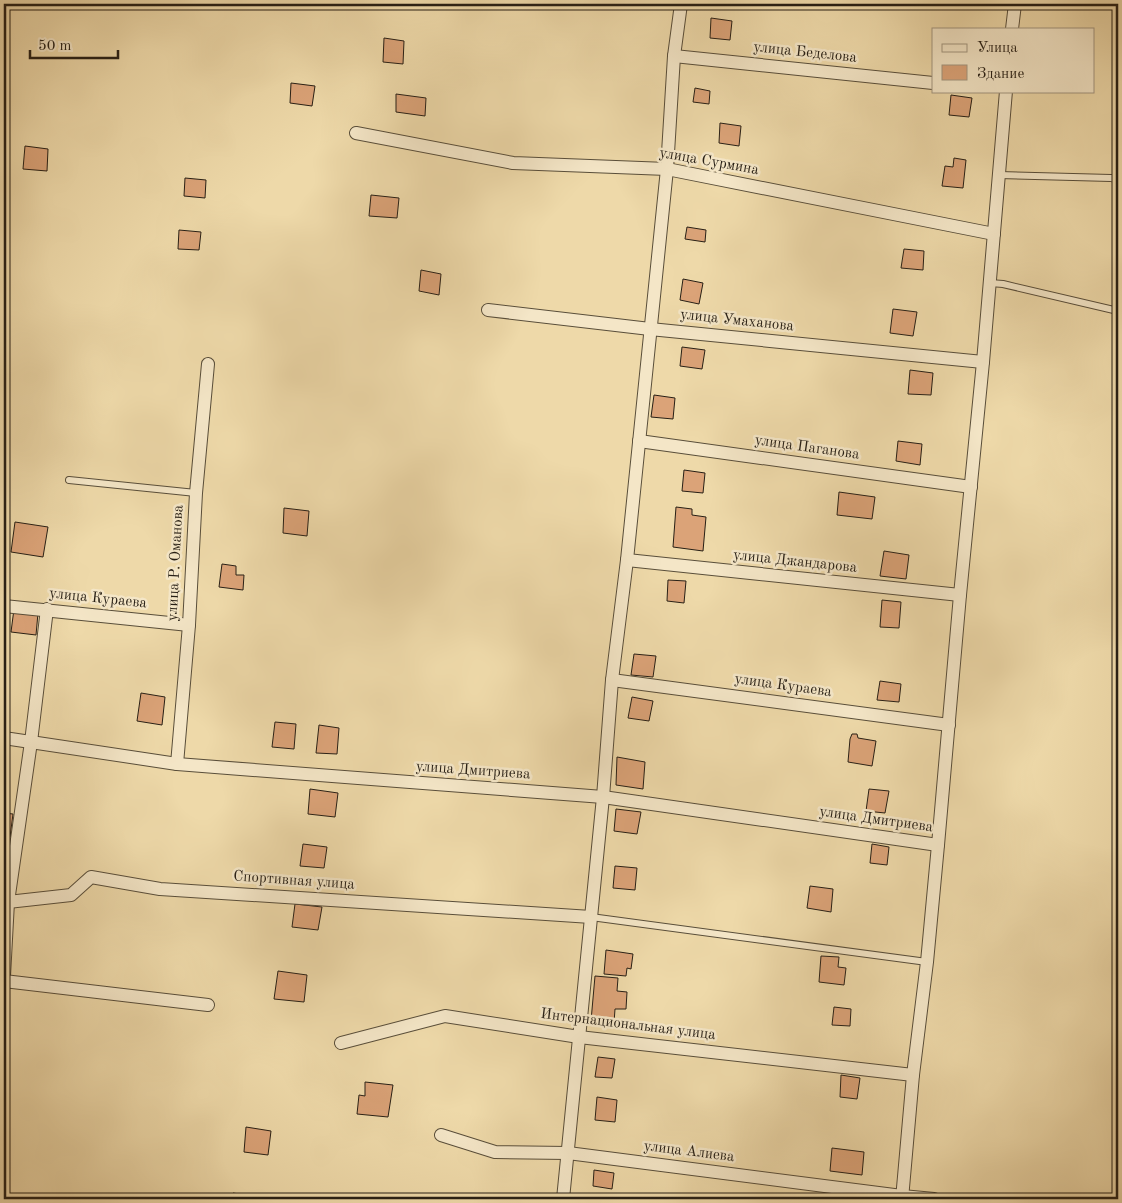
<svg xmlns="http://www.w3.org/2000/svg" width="1122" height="1203" viewBox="0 0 1122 1203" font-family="'Old Standard TT',serif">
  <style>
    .building { fill: #dba378; stroke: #271f15 }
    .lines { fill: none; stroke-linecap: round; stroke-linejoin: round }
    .service-casing { stroke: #594e3a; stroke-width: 8 }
    .minor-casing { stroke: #594e3a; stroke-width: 14 }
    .service { stroke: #f4e6c7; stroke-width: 6 }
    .minor { stroke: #f4e6c7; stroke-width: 12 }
    .labels { text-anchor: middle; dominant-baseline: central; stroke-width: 5; stroke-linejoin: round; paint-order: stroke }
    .street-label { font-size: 15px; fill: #271f15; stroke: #f4e6c7 }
  </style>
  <rect width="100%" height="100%" fill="#eed9a9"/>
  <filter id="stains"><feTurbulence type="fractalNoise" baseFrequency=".004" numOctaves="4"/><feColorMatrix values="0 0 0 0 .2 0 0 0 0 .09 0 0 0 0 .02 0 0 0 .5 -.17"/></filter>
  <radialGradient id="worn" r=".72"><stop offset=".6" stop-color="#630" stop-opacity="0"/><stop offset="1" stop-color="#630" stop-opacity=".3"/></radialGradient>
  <g class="building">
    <path d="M 711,18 L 732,21 L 730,40 L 710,38 Z"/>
    <path d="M 384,38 L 404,41 L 403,64 L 383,62 Z"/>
    <path d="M 291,83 L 315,86 L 312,106 L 290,103 Z"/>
    <path d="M 695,88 L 710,91 L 709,104 L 693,102 Z"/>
    <path d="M 396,94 L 426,98 L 425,116 L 396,112 Z"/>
    <path d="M 951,95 L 972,98 L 969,117 L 949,115 Z"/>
    <path d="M 720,123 L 741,126 L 739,146 L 719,143 Z"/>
    <path d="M 25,146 L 48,149 L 47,171 L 23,169 Z"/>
    <path d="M 954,158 L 966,160 L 963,188 L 942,186 L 945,166 L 953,167 Z"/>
    <path d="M 185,178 L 206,180 L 205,198 L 184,196 Z"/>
    <path d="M 371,195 L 399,198 L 397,218 L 369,216 Z"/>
    <path d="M 687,227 L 706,230 L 705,242 L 685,239 Z"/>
    <path d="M 179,230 L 201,232 L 199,250 L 178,249 Z"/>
    <path d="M 904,249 L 924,251 L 923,270 L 901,268 Z"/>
    <path d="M 421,270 L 441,274 L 439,295 L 419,291 Z"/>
    <path d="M 683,279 L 703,283 L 699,304 L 680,300 Z"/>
    <path d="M 893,309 L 917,312 L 913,336 L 890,333 Z"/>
    <path d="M 682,347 L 705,350 L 702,369 L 680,366 Z"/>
    <path d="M 910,370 L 933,373 L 931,395 L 908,394 Z"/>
    <path d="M 654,395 L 675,398 L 673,419 L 651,417 Z"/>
    <path d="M 898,441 L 922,444 L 920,465 L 896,461 Z"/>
    <path d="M 684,470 L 705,473 L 703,493 L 682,491 Z"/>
    <path d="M 839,492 L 875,497 L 872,519 L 837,515 Z"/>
    <path d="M 676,507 L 692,509 L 692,515 L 706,517 L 703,551 L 673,547 Z"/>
    <path d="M 284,508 L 309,511 L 307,536 L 283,533 Z"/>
    <path d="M 15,522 L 48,527 L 43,557 L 11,552 Z"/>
    <path d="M 884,551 L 909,555 L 906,579 L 880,576 Z"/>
    <path d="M 222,564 L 236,566 L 236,575 L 244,575 L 243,590 L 219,587 Z"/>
    <path d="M 668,580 L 686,581 L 684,603 L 667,601 Z"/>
    <path d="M 882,600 L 901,602 L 899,628 L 880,627 Z"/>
    <path d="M 14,609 L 38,613 L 36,635 L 11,632 Z"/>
    <path d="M 634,654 L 656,656 L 653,677 L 631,675 Z"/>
    <path d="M 880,681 L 901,684 L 899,702 L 877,700 Z"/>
    <path d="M 141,693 L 165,697 L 162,725 L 137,721 Z"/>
    <path d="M 632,697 L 653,701 L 649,721 L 628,718 Z"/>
    <path d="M 275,722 L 296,724 L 294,749 L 272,747 Z"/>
    <path d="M 319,725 L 339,728 L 337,754 L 316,753 Z"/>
    <path d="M 852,734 L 857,734 L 858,738 L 876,741 L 872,766 L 848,762 L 850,739 Z"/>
    <path d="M 617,757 L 645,762 L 643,789 L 616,785 Z"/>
    <path d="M 310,789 L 338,793 L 335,817 L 308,814 Z"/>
    <path d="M 869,789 L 889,791 L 885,813 L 866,811 Z"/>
    <path d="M 616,809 L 641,812 L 637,834 L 614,831 Z"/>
    <path d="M 4,813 L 13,814 L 10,837 L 4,837 Z"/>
    <path d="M 303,844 L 327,847 L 324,868 L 300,866 Z"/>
    <path d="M 872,844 L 889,847 L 887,865 L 870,863 Z"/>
    <path d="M 4,856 L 7,856 L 4,880 Z"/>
    <path d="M 615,866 L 637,868 L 635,890 L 613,888 Z"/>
    <path d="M 810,886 L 833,889 L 831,912 L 807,908 Z"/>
    <path d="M 295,904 L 322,907 L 318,930 L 292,927 Z"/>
    <path d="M 606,950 L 633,954 L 631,969 L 627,968 L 626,976 L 604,974 Z"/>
    <path d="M 821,956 L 839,957 L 838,967 L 846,968 L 844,985 L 819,982 Z"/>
    <path d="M 278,971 L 307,975 L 304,1002 L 274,999 Z"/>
    <path d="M 595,976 L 618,978 L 617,991 L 627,992 L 626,1009 L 615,1009 L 614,1023 L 591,1021 Z"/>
    <path d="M 834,1007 L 851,1009 L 850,1026 L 832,1025 Z"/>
    <path d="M 598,1057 L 615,1059 L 612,1078 L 595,1077 Z"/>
    <path d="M 841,1075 L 860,1078 L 857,1099 L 840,1097 Z"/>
    <path d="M 365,1082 L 393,1085 L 388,1117 L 357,1114 L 359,1095 L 365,1096 Z"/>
    <path d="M 597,1097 L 617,1100 L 615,1122 L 595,1120 Z"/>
    <path d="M 246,1127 L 271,1131 L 268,1155 L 244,1152 Z"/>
    <path d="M 832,1148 L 864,1152 L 862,1175 L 830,1171 Z"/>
    <path d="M 594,1170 L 614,1173 L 612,1189 L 593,1186 Z"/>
    <path d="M 233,1193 L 257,1197 L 257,1199 L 232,1199 Z"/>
  </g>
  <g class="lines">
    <defs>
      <g id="service">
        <path d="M 999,175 L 1111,178 L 1118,180"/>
        <path d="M 990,283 L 1003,284 L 1118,311"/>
        <path d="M 69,480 L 196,493"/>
        <path d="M 591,917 L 927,962"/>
      </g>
      <g id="minor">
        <path d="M 1012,29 L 1015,4"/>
        <path d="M 674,56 L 933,83"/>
        <path d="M 356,133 L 513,163 L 667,169 L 994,234"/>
        <path d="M 488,310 L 650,329 L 983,362"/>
        <path d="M 639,441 L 971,487"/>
        <path d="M 627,560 L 960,595"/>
        <path d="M 4,606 L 189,625"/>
        <path d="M 612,680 L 949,725"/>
        <path d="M 4,738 L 177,764 L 603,797 L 938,845"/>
        <path d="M 177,764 L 189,625 L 196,493 L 208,364"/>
        <path d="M 4,900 L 8,902 L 71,895 L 91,877 L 160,889 L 591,917"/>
        <path d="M 4,976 L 8,902 L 31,742 L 47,609"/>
        <path d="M 4,981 L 208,1005"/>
        <path d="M 341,1043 L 445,1016 L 579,1037 L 913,1075"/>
        <path d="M 441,1135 L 495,1152 L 568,1153 L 902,1196 L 934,1199"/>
        <path d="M 563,1199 L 603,797 L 612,680 L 627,560 L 667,169 L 674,56 L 681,4"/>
        <path d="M 902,1199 L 913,1075 L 927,962 L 938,845 L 960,595 L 983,362 L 1006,91"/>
      </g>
    </defs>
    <use href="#service" class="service-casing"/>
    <use href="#minor" class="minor-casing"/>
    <use href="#service" class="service"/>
    <use href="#minor" class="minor"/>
  </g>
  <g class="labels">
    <g class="street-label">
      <text transform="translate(805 53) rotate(6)">улица Беделова</text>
      <text transform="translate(709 162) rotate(10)">улица Сурмина</text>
      <text transform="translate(737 321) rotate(6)">улица Умаханова</text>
      <text transform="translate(807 448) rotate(8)">улица Паганова</text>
      <text transform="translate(795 562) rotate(6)">улица Джандарова</text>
      <text transform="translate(176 563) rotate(-87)">улица Р. Оманова</text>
      <text transform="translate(98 599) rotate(6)">улица Кураева</text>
      <text transform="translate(783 686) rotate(8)">улица Кураева</text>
      <text transform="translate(473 771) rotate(4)">улица Дмитриева</text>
      <text transform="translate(876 820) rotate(8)">улица Дмитриева</text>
      <text transform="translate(294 881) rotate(4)">Спортивная улица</text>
      <text transform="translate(628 1025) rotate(7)">Интернациональная улица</text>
      <text transform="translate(689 1152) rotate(7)">улица Алиева</text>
    </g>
  </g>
  <rect width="1122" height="1203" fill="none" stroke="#eed9a9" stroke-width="20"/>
  <rect x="5" y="5" width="1112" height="1193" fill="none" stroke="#271f15" stroke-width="2.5"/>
  <rect x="10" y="10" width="1102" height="1183" fill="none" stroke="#271f15"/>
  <rect x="932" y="28" width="162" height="65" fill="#f4e6c7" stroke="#a29680"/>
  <rect x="942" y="44" width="25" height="8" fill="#f4e6c7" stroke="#a29680"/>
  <text x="977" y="52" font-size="15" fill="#271f15">Улица</text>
  <rect x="942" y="65" width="25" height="15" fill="#dba378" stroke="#a29680"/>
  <text x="977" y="78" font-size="15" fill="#271f15">Здание</text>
  <path d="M30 50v8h88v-8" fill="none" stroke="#271f15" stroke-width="2.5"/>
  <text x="38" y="50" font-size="15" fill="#271f15" stroke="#f4e6c7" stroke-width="4" paint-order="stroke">50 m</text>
  <rect width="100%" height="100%" filter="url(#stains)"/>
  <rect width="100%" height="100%" fill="url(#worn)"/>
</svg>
